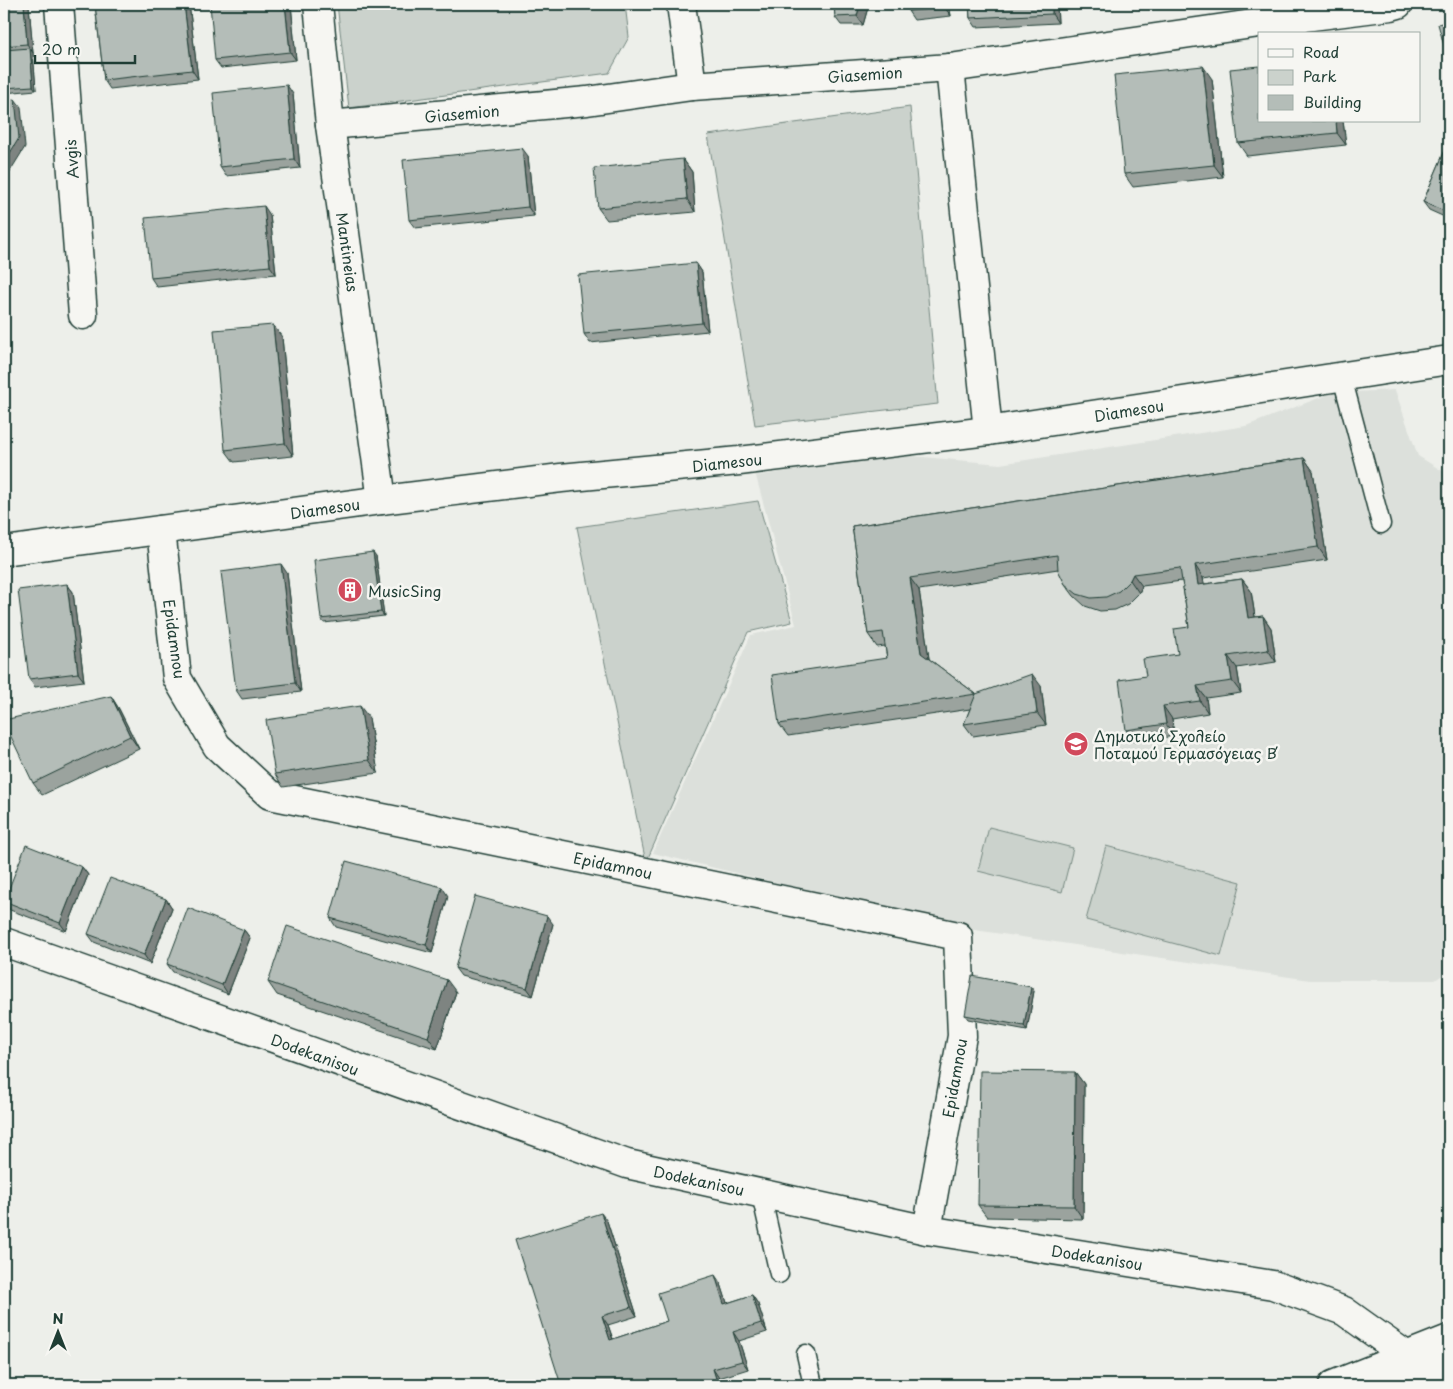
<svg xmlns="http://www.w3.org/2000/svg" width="1453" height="1389" viewBox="0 0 1453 1389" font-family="'Playpen Sans',sans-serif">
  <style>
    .built { fill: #dce0db }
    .green { fill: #cbd2cc; stroke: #758880 }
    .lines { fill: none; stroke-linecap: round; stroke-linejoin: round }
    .service-casing { stroke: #1f3d34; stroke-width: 21 }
    .minor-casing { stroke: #1f3d34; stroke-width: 31 }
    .secondary-casing { stroke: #1f3d34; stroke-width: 31 }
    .service { stroke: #f6f6f2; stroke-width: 18 }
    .minor { stroke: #f6f6f2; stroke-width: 28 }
    .secondary { stroke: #f6f6f2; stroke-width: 28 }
    .wall { fill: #9ba39e; stroke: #1f3d34 }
    .shaded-wall { fill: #7e8481; stroke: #1f3d34 }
    .building { fill: #b4bdb8; stroke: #1f3d34 }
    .labels { text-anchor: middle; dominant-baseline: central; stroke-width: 5; stroke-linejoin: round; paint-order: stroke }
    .street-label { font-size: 15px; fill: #1f3d34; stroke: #f6f6f2 }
    .poi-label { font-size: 15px; fill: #1f3d34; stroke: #f6f6f2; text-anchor: start }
  </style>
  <rect width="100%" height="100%" fill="#edefea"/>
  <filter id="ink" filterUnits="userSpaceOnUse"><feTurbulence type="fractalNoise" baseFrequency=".02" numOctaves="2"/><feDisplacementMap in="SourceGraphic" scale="10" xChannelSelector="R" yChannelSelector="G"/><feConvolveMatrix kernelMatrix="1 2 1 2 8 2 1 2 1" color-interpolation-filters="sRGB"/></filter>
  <g filter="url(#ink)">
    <path class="built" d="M 1395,390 L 1418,456 L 1449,475 L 1449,971 L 1435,980 L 1310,980 L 968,929 L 653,853 L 751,635 L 796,625 L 756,476 L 890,454 L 1000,464 L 1246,426 L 1332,393 Z"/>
    <g class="green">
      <path d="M 337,4 L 625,4 L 629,37 L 609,73 L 349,108 Z"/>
      <path d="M 910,107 L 938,404 L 755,425 L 708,135 Z"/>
      <path d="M 758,501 L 792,622 L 748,632 L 648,858 L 645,858 L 577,527 Z"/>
      <path d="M 989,827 L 1073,848 L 1062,892 L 978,871 Z"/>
      <path d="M 1106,846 L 1241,882 L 1221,956 L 1086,920 Z"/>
    </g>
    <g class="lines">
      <defs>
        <g id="service">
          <path d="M 1342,377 L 1381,524"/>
          <path d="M 761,1194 L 779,1274"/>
          <path d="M 806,1354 L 813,1385"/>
        </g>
        <g id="minor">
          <path d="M 59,4 L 83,315"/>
          <path d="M 318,4 L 330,125 L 382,500"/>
          <path d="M 681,4 L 692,86"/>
          <path d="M 950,68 L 988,431"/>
          <path d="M 330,125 L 587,101 L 692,86 L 950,68 L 1266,22 L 1391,6 L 1398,4"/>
          <path d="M 161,530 L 177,678 L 217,746 L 270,795 L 958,936 L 962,1036 L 927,1230"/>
          <path d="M 4,551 L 382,500 L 561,478 L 739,461 L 988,431 L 1449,360"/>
          <path d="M 4,942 L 627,1164 L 927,1230 L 1273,1285 L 1344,1311 L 1407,1356"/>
        </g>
        <g id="secondary">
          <path d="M 1333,1385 L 1449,1339"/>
          <path d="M 1393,1385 L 1449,1363"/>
        </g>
      </defs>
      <use href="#service" class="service-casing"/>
      <use href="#minor" class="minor-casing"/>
      <use href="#secondary" class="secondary-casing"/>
      <use href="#service" class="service"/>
      <use href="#minor" class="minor"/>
      <use href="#secondary" class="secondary"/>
    </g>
    <g class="wall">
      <path d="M 4,4 L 29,5 L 36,90 L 4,93 Z"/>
      <path d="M 95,4 L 189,4 L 198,79 L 110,89 L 104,80 Z"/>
      <path d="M 291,4 L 296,60 L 221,68 L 215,60 Z"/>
      <path d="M 792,4 L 869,4 L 863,25 L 841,25 L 835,17 L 834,6 L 793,6 Z"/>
      <path d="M 949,4 L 951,16 L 914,20 L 908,11 Z"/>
      <path d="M 969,4 L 1057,4 L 1058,23 L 976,27 L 970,18 Z"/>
      <path d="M 1212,79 L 1223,177 L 1133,187 L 1124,174 Z"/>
      <path d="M 293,94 L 300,168 L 226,176 L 220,167 Z"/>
      <path d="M 1259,121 L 1343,121 L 1346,145 L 1247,156 L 1238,143 Z"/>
      <path d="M 1449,141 L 1449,219 L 1429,210 L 1423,202 Z"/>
      <path d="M 528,156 L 534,216 L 415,228 L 409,220 Z"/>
      <path d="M 683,159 L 692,172 L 695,212 L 607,220 L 598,208 Z"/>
      <path d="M 270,215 L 276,274 L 157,287 L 151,278 Z"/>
      <path d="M 696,263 L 702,272 L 708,331 L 590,343 L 584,334 Z"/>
      <path d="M 282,337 L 293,456 L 234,462 L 225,450 Z"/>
      <path d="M 1304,458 L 1313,471 L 1327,560 L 1203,578 L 1204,584 L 1242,579 L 1251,591 L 1255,617 L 1263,616 L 1271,628 L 1276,662 L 1237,668 L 1241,693 L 1206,698 L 1208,713 L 1172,719 L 1174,736 L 1135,742 L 1126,730 L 1146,676 L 1178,654 L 1189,627 L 1182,581 L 1142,586 L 1139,593 L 1128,604 L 1115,610 L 1100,611 L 1085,606 L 1074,596 L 1065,584 L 1058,569 L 919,590 L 929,659 L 976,694 L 1041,686 L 1046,725 L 973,736 L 964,724 L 970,709 L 788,736 L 779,724 L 887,658 L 885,646 L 877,647 L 868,634 L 852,526 Z"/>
      <path d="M 376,556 L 384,616 L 324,623 L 321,619 Z"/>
      <path d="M 287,573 L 301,692 L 242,699 L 236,690 Z"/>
      <path d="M 67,584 L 73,592 L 84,681 L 35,687 L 29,679 Z"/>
      <path d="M 111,696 L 119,709 L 139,749 L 42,795 L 33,783 Z"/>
      <path d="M 369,718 L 378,773 L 283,787 L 275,774 Z"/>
      <path d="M 82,867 L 88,875 L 66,931 L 10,910 L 4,901 Z"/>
      <path d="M 448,896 L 432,953 L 336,927 L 330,918 Z"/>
      <path d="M 166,899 L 172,908 L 150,964 L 94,942 L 88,934 Z"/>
      <path d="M 553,924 L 533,996 L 461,976 L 455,968 Z"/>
      <path d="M 244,930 L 250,938 L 228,994 L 173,972 L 167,964 Z"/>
      <path d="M 268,982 L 456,992 L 437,1049 L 277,995 Z"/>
      <path d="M 1034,991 L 1027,1030 L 968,1019 L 965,1015 Z"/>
      <path d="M 1075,1072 L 1084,1084 L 1083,1219 L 987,1217 L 978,1205 Z"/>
      <path d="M 607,1221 L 637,1316 L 608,1325 L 613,1339 L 667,1321 L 721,1284 L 727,1303 L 752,1295 L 758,1304 L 767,1332 L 739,1341 L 748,1369 L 719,1378 L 561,1385 Z"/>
    </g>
    <g class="shaded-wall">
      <path d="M 24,4 L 28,4 L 29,5 L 33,53 L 27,44 Z"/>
      <path d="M 184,4 L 189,4 L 198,79 L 192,70 Z"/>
      <path d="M 285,4 L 291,4 L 296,60 L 290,52 Z"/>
      <path d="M 860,4 L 869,4 L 863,25 L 857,16 Z"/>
      <path d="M 944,4 L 949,4 L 951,16 L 945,8 Z"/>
      <path d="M 1052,4 L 1057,4 L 1058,23 L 1052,14 Z"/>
      <path d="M 30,48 L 33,53 L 36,90 L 33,86 Z"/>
      <path d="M 1203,66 L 1212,79 L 1223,177 L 1214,165 Z"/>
      <path d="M 287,85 L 293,94 L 300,168 L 294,159 Z"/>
      <path d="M 15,99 L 21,107 L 25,147 L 4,181 L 4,163 Z"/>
      <path d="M 1336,121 L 1343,121 L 1346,145 L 1337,133 Z"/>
      <path d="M 522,148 L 528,156 L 534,216 L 528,207 Z"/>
      <path d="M 683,159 L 692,172 L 695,212 L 687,199 Z"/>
      <path d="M 264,206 L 270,215 L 276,274 L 270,266 Z"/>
      <path d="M 696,263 L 702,272 L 708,331 L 702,323 Z"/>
      <path d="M 273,325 L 282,337 L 293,456 L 285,443 Z"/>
      <path d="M 1304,458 L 1313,471 L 1327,560 L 1318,547 Z"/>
      <path d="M 373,552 L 376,556 L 384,616 L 381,612 Z"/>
      <path d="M 281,564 L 287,573 L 301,692 L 295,683 Z"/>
      <path d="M 1195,565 L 1203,578 L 1207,598 L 1198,585 Z"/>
      <path d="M 1133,574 L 1142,586 L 1139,593 L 1130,580 Z"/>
      <path d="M 910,578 L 919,590 L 930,665 L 921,653 Z"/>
      <path d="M 1242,579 L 1251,591 L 1257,630 L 1248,618 Z"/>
      <path d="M 67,584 L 73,592 L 84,681 L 78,673 Z"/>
      <path d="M 1263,616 L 1271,628 L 1276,662 L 1268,650 Z"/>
      <path d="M 1228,656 L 1237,668 L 1241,693 L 1232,681 Z"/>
      <path d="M 1032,674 L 1041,686 L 1046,725 L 1037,713 Z"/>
      <path d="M 1197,686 L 1206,698 L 1208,713 L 1200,701 Z"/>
      <path d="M 111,696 L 119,709 L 139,749 L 130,736 Z"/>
      <path d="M 360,706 L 369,718 L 378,773 L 369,760 Z"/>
      <path d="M 1163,706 L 1172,719 L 1174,736 L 1166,724 Z"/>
      <path d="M 82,867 L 88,875 L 66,931 L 60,923 Z"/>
      <path d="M 442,887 L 448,896 L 432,953 L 426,945 Z"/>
      <path d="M 166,899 L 172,908 L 150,964 L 144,955 Z"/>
      <path d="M 547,916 L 553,924 L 533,996 L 527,988 Z"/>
      <path d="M 244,930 L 250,938 L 228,994 L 222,985 Z"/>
      <path d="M 447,980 L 456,992 L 437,1049 L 428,1037 Z"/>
      <path d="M 1031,987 L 1034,991 L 1027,1030 L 1024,1026 Z"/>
      <path d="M 1075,1072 L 1084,1084 L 1083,1219 L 1074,1206 Z"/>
      <path d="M 601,1213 L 607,1221 L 637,1316 L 631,1307 Z"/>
      <path d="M 715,1275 L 721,1284 L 730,1312 L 724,1304 Z"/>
      <path d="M 752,1295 L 758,1304 L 767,1332 L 761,1323 Z"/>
      <path d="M 602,1316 L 608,1325 L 616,1349 L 610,1340 Z"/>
      <path d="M 733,1332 L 739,1341 L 748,1369 L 742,1361 Z"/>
      <path d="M 713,1369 L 719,1378 L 721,1385 L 718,1385 Z"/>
    </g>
    <g class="building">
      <path d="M 4,4 L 24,4 L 27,44 L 4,46 Z"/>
      <path d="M 95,4 L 184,4 L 192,70 L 104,80 Z"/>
      <path d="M 210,4 L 285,4 L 290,52 L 215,60 Z"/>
      <path d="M 834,4 L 860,4 L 857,16 L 835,17 Z"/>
      <path d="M 906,4 L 944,4 L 945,8 L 908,11 Z"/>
      <path d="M 969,4 L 1052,4 L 1052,14 L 970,18 Z"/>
      <path d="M 1449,21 L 1449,63 L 1438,24 Z"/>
      <path d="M 30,48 L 33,86 L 4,88 L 4,50 Z"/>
      <path d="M 1203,66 L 1214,165 L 1124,174 L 1114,75 Z"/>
      <path d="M 1259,66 L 1259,121 L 1336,121 L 1337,133 L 1238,143 L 1230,69 Z"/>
      <path d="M 287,85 L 294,159 L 220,167 L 213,93 Z"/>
      <path d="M 15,99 L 19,138 L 4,163 L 4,100 Z"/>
      <path d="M 1449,141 L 1449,213 L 1423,202 Z"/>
      <path d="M 522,148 L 528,207 L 409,220 L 403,160 Z"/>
      <path d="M 683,159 L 687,199 L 598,208 L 594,168 Z"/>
      <path d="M 264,206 L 270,266 L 151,278 L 145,218 Z"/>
      <path d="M 696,263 L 702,323 L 584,334 L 578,275 Z"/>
      <path d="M 273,325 L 285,443 L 225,450 L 214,330 Z"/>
      <path d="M 1304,458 L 1318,547 L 1195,565 L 1198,585 L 1242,579 L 1248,618 L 1263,616 L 1268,650 L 1228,656 L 1232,681 L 1197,686 L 1200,701 L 1163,706 L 1166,724 L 1126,730 L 1119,680 L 1146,676 L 1143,659 L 1178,654 L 1174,629 L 1189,627 L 1180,568 L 1133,574 L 1130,580 L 1119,591 L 1106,597 L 1091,598 L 1077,594 L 1065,584 L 1058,570 L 1057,555 L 910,578 L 921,653 L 976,694 L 779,724 L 772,675 L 887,658 L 883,632 L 868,634 L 852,526 Z"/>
      <path d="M 373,552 L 381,612 L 321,619 L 314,560 Z"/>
      <path d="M 281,564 L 295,683 L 236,690 L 221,572 Z"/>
      <path d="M 67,584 L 78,673 L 29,679 L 18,590 Z"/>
      <path d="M 1032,674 L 1037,713 L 964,724 L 976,694 Z"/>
      <path d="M 111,696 L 130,736 L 33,783 L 4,722 L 4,720 Z"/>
      <path d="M 360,706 L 369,760 L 275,774 L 266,720 Z"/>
      <path d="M 26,845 L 82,867 L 60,923 L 4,901 Z"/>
      <path d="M 346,861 L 442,887 L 426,945 L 330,918 Z"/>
      <path d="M 110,878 L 166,899 L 144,955 L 88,934 Z"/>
      <path d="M 475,896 L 547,916 L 527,988 L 455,968 Z"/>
      <path d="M 188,908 L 244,930 L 222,985 L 167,964 Z"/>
      <path d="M 287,926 L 447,980 L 428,1037 L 268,982 Z"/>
      <path d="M 972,976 L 1031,987 L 1024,1026 L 965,1015 Z"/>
      <path d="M 980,1071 L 1075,1072 L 1074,1206 L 978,1205 Z"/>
      <path d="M 601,1213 L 631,1307 L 602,1316 L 610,1340 L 667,1321 L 658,1293 L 715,1275 L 724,1304 L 752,1295 L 761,1323 L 733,1332 L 742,1361 L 713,1369 L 718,1385 L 561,1385 L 515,1240 Z"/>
    </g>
  </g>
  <defs>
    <symbol id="building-disc" viewBox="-11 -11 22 22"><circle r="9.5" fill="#d1495b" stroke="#f6f6f2"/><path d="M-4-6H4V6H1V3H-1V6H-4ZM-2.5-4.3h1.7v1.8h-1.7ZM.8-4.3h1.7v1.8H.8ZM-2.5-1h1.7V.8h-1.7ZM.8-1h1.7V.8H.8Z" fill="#fff"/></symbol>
    <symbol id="school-disc" viewBox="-11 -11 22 22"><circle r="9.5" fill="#d1495b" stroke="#f6f6f2"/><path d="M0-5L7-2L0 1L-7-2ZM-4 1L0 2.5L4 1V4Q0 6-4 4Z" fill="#fff"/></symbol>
  </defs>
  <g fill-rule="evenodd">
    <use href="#building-disc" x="336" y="576" width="28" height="28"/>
    <use href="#school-disc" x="1062" y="730" width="28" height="28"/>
  </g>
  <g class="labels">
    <g class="street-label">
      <text transform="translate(865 74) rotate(-4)">Giasemion</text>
      <text transform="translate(462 113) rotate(-5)">Giasemion</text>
      <text transform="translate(71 159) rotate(-94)">Avgis</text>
      <text transform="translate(348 252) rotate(82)">Mantineias</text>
      <text transform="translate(1129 410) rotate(-9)">Diamesou</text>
      <text transform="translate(727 462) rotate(-6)">Diamesou</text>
      <text transform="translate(325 508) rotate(-8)">Diamesou</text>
      <text transform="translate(175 639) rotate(82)">Epidamnou</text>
      <text transform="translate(613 865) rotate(12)">Epidamnou</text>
      <text transform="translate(315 1054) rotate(20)">Dodekanisou</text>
      <text transform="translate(954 1078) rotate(-80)">Epidamnou</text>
      <text transform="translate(699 1180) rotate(12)">Dodekanisou</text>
      <text transform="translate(1097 1257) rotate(9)">Dodekanisou</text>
    </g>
    <g class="poi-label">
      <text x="368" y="590">MusicSing</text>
      <text x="1094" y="735">Δημοτικό Σχολείο<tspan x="1094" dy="17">Ποταμού Γερμασόγειας Β΄</tspan></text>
    </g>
  </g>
  <rect width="1453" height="1389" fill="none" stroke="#f6f6f2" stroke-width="20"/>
  <rect x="10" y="10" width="1433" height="1369" fill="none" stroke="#1f3d34" stroke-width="2" filter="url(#ink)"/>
  <rect x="1258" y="32" width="162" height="90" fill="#f6f6f2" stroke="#a0aca6"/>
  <rect x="1268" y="49" width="25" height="8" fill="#f6f6f2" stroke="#a0aca6"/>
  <text x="1303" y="58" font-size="15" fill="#1f3d34">Road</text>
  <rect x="1268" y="70" width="25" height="15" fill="#cbd2cc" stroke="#a0aca6"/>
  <text x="1303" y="82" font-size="15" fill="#1f3d34">Park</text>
  <rect x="1268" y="95" width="25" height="15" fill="#b4bdb8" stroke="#a0aca6"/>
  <text x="1303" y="108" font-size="15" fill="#1f3d34">Building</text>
  <g transform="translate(58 1332)" stroke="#f6f6f2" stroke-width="4" paint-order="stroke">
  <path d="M0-4L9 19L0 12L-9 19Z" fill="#1f3d34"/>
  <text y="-8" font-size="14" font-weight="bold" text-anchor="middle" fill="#1f3d34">N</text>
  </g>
  <path d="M35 55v8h100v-8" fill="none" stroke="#1f3d34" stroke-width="2.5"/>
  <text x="42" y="55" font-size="15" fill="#1f3d34" stroke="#f6f6f2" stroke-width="4" paint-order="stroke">20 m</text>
</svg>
